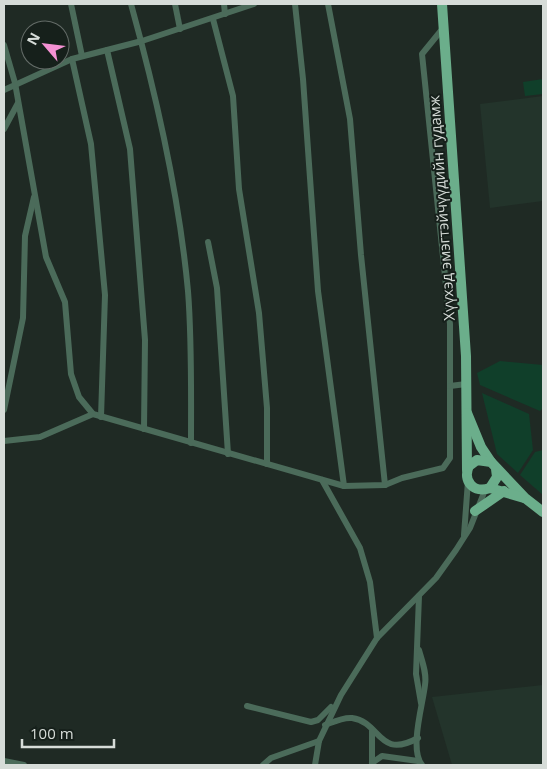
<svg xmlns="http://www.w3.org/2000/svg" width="547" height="769" viewBox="0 0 547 769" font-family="'Open Sans',sans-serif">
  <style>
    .built { fill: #23342b }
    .green { fill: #103f2a }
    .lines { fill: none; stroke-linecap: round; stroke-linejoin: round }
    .minor { stroke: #4b6b5a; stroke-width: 6 }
    .primary { stroke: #6bae8b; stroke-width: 10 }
    .labels { text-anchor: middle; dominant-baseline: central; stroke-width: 4; stroke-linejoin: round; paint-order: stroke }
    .street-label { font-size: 15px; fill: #d6dcd8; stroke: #16201b }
  </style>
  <rect width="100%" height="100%" fill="#1f2a24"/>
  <g class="built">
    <path d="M 543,96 L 543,201 L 490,208 L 480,104 Z"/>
    <path d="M 543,685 L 543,765 L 452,765 L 432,697 Z"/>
  </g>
  <g class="green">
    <path d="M 543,79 L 543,94 L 525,96 L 523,82 Z"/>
    <path d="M 500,361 L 543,365 L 543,408 L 540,411 L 480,385 L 477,373 Z"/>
    <path d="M 482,393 L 529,414 L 533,450 L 518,473 L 497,454 Z"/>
    <path d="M 543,450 L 543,495 L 520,475 L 535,452 Z"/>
  </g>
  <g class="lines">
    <g class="minor">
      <path d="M 71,4 L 82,56"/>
      <path d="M 131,4 C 157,98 179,194 188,291 C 192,342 191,393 191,443"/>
      <path d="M 175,4 L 180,29"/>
      <path d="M 224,4 L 225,14"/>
      <path d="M 295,4 L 303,79 L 318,291 L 344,486"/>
      <path d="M 328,4 L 350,119 L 361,255 L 385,485"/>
      <path d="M 213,19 L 233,96 L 239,189 L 259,313 L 267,408 L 267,464"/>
      <path d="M 4,45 L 15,83 L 46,257 L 65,302 L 71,374 L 79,397 L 93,414 L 344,486 L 385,485 L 402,478 L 443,468 L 450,458 L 450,324 L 422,54 L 444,27"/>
      <path d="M 107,50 L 130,149 L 145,340 L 144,429"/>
      <path d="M 72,59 L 91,144 L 105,295 L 101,417"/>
      <path d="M 4,90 L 72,59 L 142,41 L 254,4"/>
      <path d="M 4,129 L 18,103"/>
      <path d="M 208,242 L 217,288 L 228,454"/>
      <path d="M 450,386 L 466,384"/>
      <path d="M 4,410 L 23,318 L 25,236 L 34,197"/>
      <path d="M 4,441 L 40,437 L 93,414"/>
      <path d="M 322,480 L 360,548 L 370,582 L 377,638"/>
      <path d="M 464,535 L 468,481"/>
      <path d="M 419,596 L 416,674 L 421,703"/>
      <path d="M 419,650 C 422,661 427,673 425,685 C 423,704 409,749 422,765"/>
      <path d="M 247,706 L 311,722 L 318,720 L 331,707"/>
      <path d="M 325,725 C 333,722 343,717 352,718 C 381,722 378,760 418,738"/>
      <path d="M 4,761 L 24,765"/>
      <path d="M 372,763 L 382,756 L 418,761"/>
      <path d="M 372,764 L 372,731"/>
      <path d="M 263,765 L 271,758 L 319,741"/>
      <path d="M 315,765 L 319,741 L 341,695 L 377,638 L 436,578 L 456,550 L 470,528 L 485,490"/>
    </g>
    <g class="primary">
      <path d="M 442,4 L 466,356 L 467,470"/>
      <path d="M 467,413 L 481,447 L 491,462"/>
      <path d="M 496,469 L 497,477 L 490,488 C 474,494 462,481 469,466 L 477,460 L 491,462 L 525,498 L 543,512"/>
      <path d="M 490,488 L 524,498"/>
      <path d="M 475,511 L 504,491"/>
    </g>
  </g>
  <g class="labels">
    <g class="street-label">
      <text transform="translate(441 208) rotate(-94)">Хүүхэд эмэгтэйчүүдийн гудамж</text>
    </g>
  </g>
  <rect width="547" height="769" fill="none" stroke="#d6dcd8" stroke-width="10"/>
  <g transform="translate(45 45) rotate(298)"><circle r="24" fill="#16201b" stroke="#636b67"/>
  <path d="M0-4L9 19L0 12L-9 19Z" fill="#f491d3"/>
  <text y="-8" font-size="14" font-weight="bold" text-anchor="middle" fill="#d6dcd8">N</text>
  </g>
  <path d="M22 739v8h92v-8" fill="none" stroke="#d6dcd8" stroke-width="2.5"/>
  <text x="30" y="739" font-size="15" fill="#d6dcd8" stroke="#16201b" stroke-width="4" paint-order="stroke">100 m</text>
</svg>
